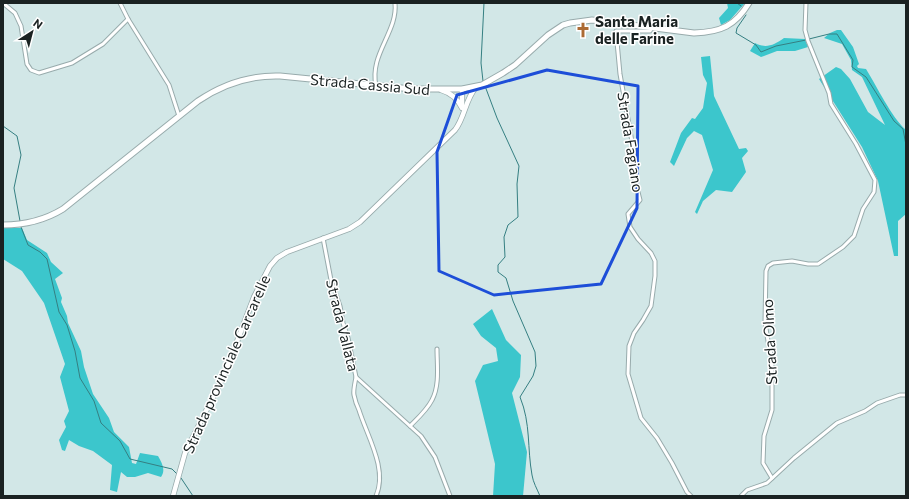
<svg xmlns="http://www.w3.org/2000/svg" width="909" height="499" viewBox="0 0 909 499" font-family="Commissioner,sans-serif">
  <style>
    .green { fill: #3cc6cc }
    .lines { fill: none; stroke-linecap: round; stroke-linejoin: round }
    .stream { stroke: #357f82; stroke-width: 1 }
    .minor-casing { stroke: #98abac; stroke-width: 5 }
    .secondary-casing { stroke: #98abac; stroke-width: 6 }
    .primary-casing { stroke: #98abac; stroke-width: 7 }
    .minor { stroke: #fff; stroke-width: 3 }
    .secondary { stroke: #fff; stroke-width: 4.5 }
    .primary { stroke: #fff; stroke-width: 5 }
    .marked { fill: none; stroke: #1d4ed8; stroke-width: 3; stroke-linejoin: round }
    .labels { text-anchor: middle; dominant-baseline: central; stroke-width: 3; stroke-linejoin: round; paint-order: stroke }
    .poi-label { font-size: 15px; font-weight: bold; fill: #1a2222; stroke: #fff; text-anchor: start }
    .street-label { font-size: 15px; fill: #1a2222; stroke: #fff }
  </style>
  <rect width="100%" height="100%" fill="#d2e7e7"/>
  <g class="green">
    <path d="M 727,3 L 745,3 L 730,20 L 721,25 L 719,18 L 728,8 Z"/>
    <path d="M 837,30 L 841,30 L 853,47 L 859,64 L 857,66 L 858,68 L 866,69 C 876,85 892,118 906,130 L 906,214 L 898,221 L 898,256 L 894,256 L 878,181 L 862,147 L 819,79 L 836,67 L 841,69 L 850,79 L 868,112 L 885,125 L 862,77 L 852,70 L 851,60 L 842,44 L 824,38 L 830,33 Z"/>
    <path d="M 784,38 L 805,39 L 808,47 L 795,51 L 777,51 L 761,57 L 750,51 L 755,43 C 766,49 774,45 784,38 Z"/>
    <path d="M 710,56 L 714,96 L 739,149 L 746,148 L 748,151 L 742,158 L 746,172 L 732,192 L 716,190 L 703,201 L 697,214 L 695,212 L 713,170 L 702,135 L 694,131 L 687,138 L 674,166 L 670,162 L 681,133 L 692,118 L 695,119 L 703,108 L 707,83 L 703,75 L 701,57 Z"/>
    <path d="M 3,228 L 22,228 L 27,240 L 47,253 L 51,262 L 63,273 L 55,279 L 62,298 L 61,302 L 67,316 L 68,323 L 81,351 L 84,367 L 93,394 L 109,418 L 114,432 L 129,447 L 132,463 L 136,464 L 140,453 L 158,456 C 162,463 166,470 161,477 L 148,473 L 135,477 L 127,477 L 121,472 L 117,492 L 110,490 L 112,465 L 93,451 L 79,446 L 69,440 L 65,451 L 62,450 L 59,440 L 66,427 L 64,421 L 69,411 L 60,377 L 65,364 L 44,303 L 22,271 L 3,259 Z"/>
    <path d="M 492,309 L 506,340 L 521,355 L 520,377 L 512,393 L 527,452 L 523,496 L 493,496 L 495,464 L 475,381 L 483,365 L 498,361 L 496,348 L 481,336 L 473,324 Z"/>
  </g>
  <g class="lines">
    <g class="stream">
      <path d="M 737,3 L 741,6"/>
      <path d="M 746,15 L 737,28 L 736,33 L 756,45 L 761,52 L 776,46 L 806,40"/>
      <path d="M 809,39 L 829,34 L 837,34 L 853,60 L 852,67 L 866,77 L 894,121 L 903,129 L 906,145"/>
      <path d="M 483,81 L 481,63 L 484,3"/>
      <path d="M 485,86 L 497,118 L 519,166 L 517,184 L 518,217 L 508,225 L 504,237 L 505,257 L 498,265 L 498,272 L 506,278 L 513,301 L 535,352 L 536,366 L 533,376 L 520,397 C 531,424 527,448 532,475 C 533,482 537,489 540,496"/>
      <path d="M 3,126 L 17,136 L 21,155 L 14,188 L 20,221"/>
      <path d="M 21,227 L 28,245 L 40,252 L 47,259 L 59,312 L 67,325 L 75,351 L 80,378 L 94,401 L 101,423 L 120,441 L 130,459 L 172,469 L 177,474"/>
      <path d="M 181,478 L 193,496"/>
    </g>
    <defs>
      <g id="minor">
        <path d="M 3,3 L 15,13 L 21,26 L 27,64 L 31,70 L 39,73 L 72,63 L 103,44 L 128,19"/>
        <path d="M 120,3 L 128,19 L 169,85 L 179,116"/>
        <path d="M 652,27 L 650,31 L 616,31 L 620,74 L 634,153 L 634,176 L 640,200 L 628,214 L 630,227 L 638,239 L 651,253 L 655,261 L 655,276 L 651,306 L 643,320 L 634,333 L 629,346 L 628,374 L 641,418 L 657,438 L 672,463 L 687,492 L 691,496"/>
        <path d="M 376,86 C 369,54 398,32 395,3"/>
        <path d="M 323,238 L 331,280 L 340,306 L 343,323 L 348,338 L 356,377 L 421,436 L 435,457 L 450,496"/>
        <path d="M 356,377 C 355,383 353,390 354,395 C 355,400 357,406 359,410 C 367,436 388,469 376,496"/>
        <path d="M 410,426 C 418,418 427,410 432,400 C 440,385 437,365 437,349"/>
        <path d="M 772,478 L 763,463 L 764,436 L 772,410 L 772,359 L 768,341 L 765,322 L 766,271 L 768,266 L 773,263 L 792,261 L 808,264 L 818,264 L 843,247 L 854,236 L 863,209 L 874,192 L 875,180 L 856,144 L 831,104 L 829,93 L 808,41 L 805,30 L 806,3"/>
        <path d="M 741,496 L 747,490 L 767,483 L 794,458 L 837,423 L 865,411 L 877,403 L 900,395 L 906,395"/>
      </g>
      <g id="secondary">
        <path d="M 441,90 C 451,93 458,99 462,108"/>
        <path d="M 462,106 L 462,89"/>
        <path d="M 173,496 L 185,453 L 225,373 L 254,297 L 270,266 L 277,258 L 287,252 L 349,229 L 360,222 L 455,130 C 465,117 465,100 476,87"/>
      </g>
      <path id="primary" d="M 3,225 C 24,225 45,220 63,209 L 198,101 C 223,84 249,75 280,76 L 412,89 L 462,89 L 482,85 L 503,73 L 515,65 L 548,35 L 563,25 L 570,23 L 592,20 L 694,33 C 721,32 735,26 749,3"/>
    </defs>
    <use href="#minor" class="minor-casing"/>
    <use href="#secondary" class="secondary-casing"/>
    <use href="#primary" class="primary-casing"/>
    <use href="#minor" class="minor"/>
    <use href="#secondary" class="secondary"/>
    <use href="#primary" class="primary"/>
  </g>
  <path class="marked" d="M 547,70 L 638,86 L 637,208 L 601,284 L 494,295 L 439,271 L 437,152 L 457,95 Z"/>
  <defs>
    <symbol id="church-bare" viewBox="-9 -9 18 18"><path d="M-1.2-6h2.4v3.5h3.3v2.4h-3.3V6h-2.4V-.1h-3.3v-2.4h3.3Z" fill="#ac6b34" stroke="#fff" stroke-width="2.5" paint-order="stroke"/></symbol>
  </defs>
  <g fill-rule="evenodd">
    <use href="#church-bare" x="572" y="19" width="22" height="22"/>
  </g>
  <g class="labels">
    <g class="poi-label">
      <text x="595" y="21">Santa Maria<tspan x="595" dy="17">delle Farine</tspan></text>
    </g>
    <g class="street-label">
      <text transform="translate(370 84) rotate(5)">Strada Cassia Sud</text>
      <text transform="translate(631 142) rotate(81)">Strada Fagiano</text>
      <text transform="translate(343 325) rotate(76)">Strada Vallata</text>
      <text transform="translate(769 342) rotate(-93)">Strada Olmo</text>
      <text transform="translate(226 364) rotate(-66)">Strada provinciale Carcarelle</text>
    </g>
  </g>
  <rect width="909" height="499" fill="none" stroke="#1a2222" stroke-width="8"/>
  <g transform="translate(32 32) rotate(36)" stroke="#ffffff" stroke-width="3" paint-order="stroke">
  <path d="M0-3L7 15L0 10L-7 15Z" fill="#1a2222"/>
  <text y="-6" font-size="11" font-weight="bold" text-anchor="middle" fill="#1a2222">N</text>
  </g>
</svg>
